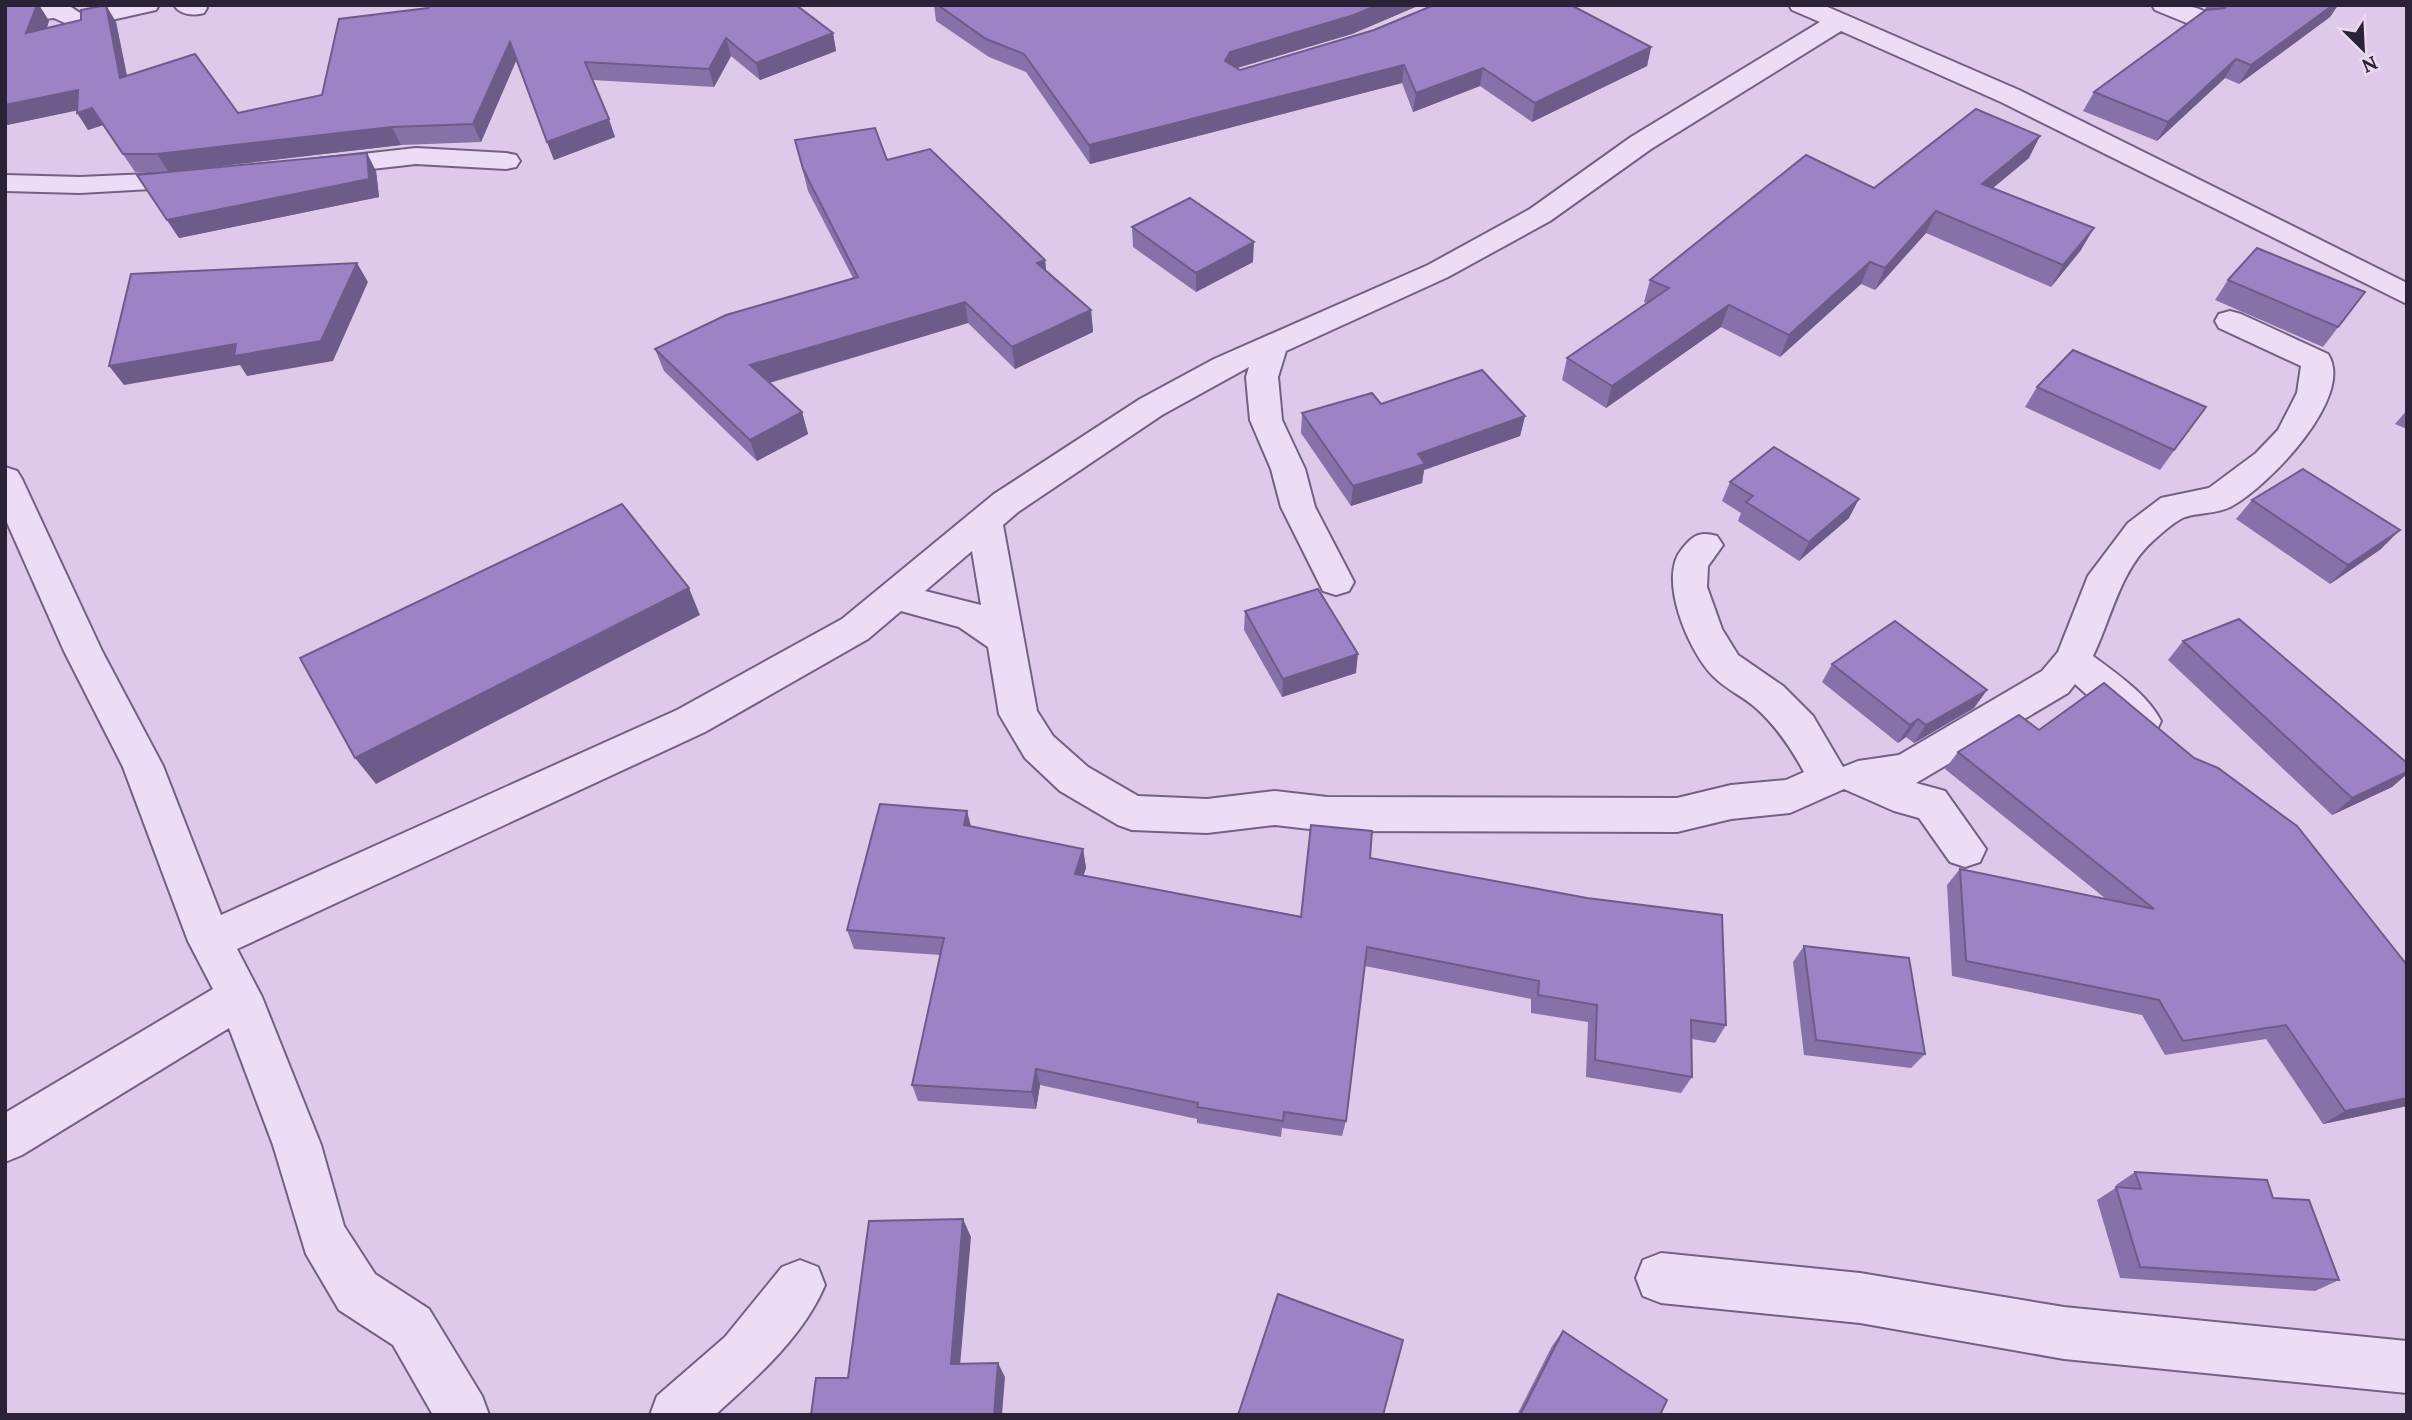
<svg xmlns="http://www.w3.org/2000/svg" width="2412" height="1420" viewBox="0 0 2412 1420" font-family="Lora,serif">
  <style>
    .lines { fill: none; stroke-linecap: round; stroke-linejoin: round }
    .minor-casing { stroke: #726085; stroke-width: 4 }
    .minor { fill: #eddcf6; fill-rule: evenodd }
    .wall { fill: #8671a9 }
    .shaded-wall { fill: #6d5c8a }
    .building { fill: #9c83c5; stroke: #6d5c8a; stroke-width: 2 }
  </style>
  <rect width="100%" height="100%" fill="#dfc9eb"/>
  <g class="lines">
    <defs>
      <g id="minor">
        <path d="M 36,5 L 68,5 L 80,13 L 113,5 L 159,5 L 156,10 L 76,28 L 54,18 L 5,23 L 5,9 Z"/>
        <path d="M 174,5 L 205,5 L 207,8 L 204,13 C 193,16 180,15 174,5 Z"/>
        <path d="M 1789,5 L 1823,5 L 2019,90 L 2407,283 L 2407,304 L 2001,102 L 1841,31 L 1651,149 L 1550,221 L 1448,277 L 1286,351 L 1278,377 L 1282,420 L 1305,469 L 1315,507 L 1354,582 L 1349,591 L 1336,595 L 1323,591 L 1281,507 L 1271,469 L 1250,420 L 1246,377 L 1249,367 L 1162,415 L 1018,512 L 1003,525 L 1037,711 L 1053,736 L 1088,767 L 1138,796 L 1207,799 L 1275,791 L 1327,797 L 1677,798 L 1731,785 L 1786,780 L 1804,772 C 1791,748 1777,727 1756,708 C 1743,696 1725,689 1713,676 C 1689,652 1657,578 1682,549 C 1693,535 1700,531 1717,536 L 1723,545 L 1708,566 L 1707,587 L 1722,629 L 1738,655 L 1783,686 L 1813,716 L 1843,767 L 1858,761 L 1899,755 L 2042,671 L 2058,652 L 2088,576 L 2128,523 L 2161,498 L 2209,488 L 2256,453 L 2278,430 L 2297,393 L 2301,366 L 2219,328 L 2215,321 L 2219,314 L 2230,311 L 2241,314 L 2328,354 C 2356,397 2267,487 2232,506 C 2218,514 2200,512 2185,517 C 2175,521 2163,532 2155,539 C 2120,569 2112,617 2093,656 C 2117,674 2147,694 2161,721 L 2156,732 L 2142,737 L 2128,732 L 2075,684 L 2068,693 L 1916,783 L 1945,791 L 1986,849 L 1980,862 L 1965,867 L 1950,862 L 1919,818 L 1894,811 L 1844,789 L 1790,813 L 1731,819 L 1677,832 L 1327,831 L 1275,825 L 1207,833 L 1132,830 L 1118,825 L 1060,791 L 1025,758 L 999,714 L 988,647 L 959,627 L 901,611 L 868,639 L 705,732 L 237,949 L 262,997 L 321,1145 L 344,1226 L 375,1274 L 429,1309 L 482,1396 L 489,1415 L 433,1415 L 393,1345 L 339,1310 L 306,1254 L 273,1145 L 229,1028 L 22,1155 L 5,1162 L 5,1113 L 213,989 L 188,941 L 123,767 L 64,651 L 5,518 L 5,467 L 17,471 L 22,479 L 102,651 L 163,766 L 221,915 L 677,710 L 842,619 L 994,494 L 1140,399 L 1214,359 L 1428,265 L 1530,209 L 1631,137 L 1820,22 L 1792,10 ZM 972,551 L 981,605 L 925,591 Z"/>
        <path d="M 2152,5 C 2172,5 2202,2 2215,21 L 2212,26 L 2194,26 L 2155,10 Z"/>
        <path d="M 416,148 L 506,153 L 516,155 L 520,161 L 516,167 L 506,169 L 416,164 L 318,175 L 308,173 L 304,167 L 308,161 L 318,159 Z"/>
        <path d="M 195,172 L 205,174 L 209,180 L 205,186 L 80,193 L 5,191 L 5,175 L 80,177 Z"/>
        <path d="M 1661,1253 L 1860,1273 L 2064,1307 L 2407,1341 L 2407,1393 L 2064,1359 L 1860,1323 L 1661,1303 L 1643,1296 L 1636,1278 L 1643,1260 Z"/>
        <path d="M 800,1260 L 818,1267 L 825,1285 C 804,1336 756,1378 715,1415 L 650,1415 L 657,1396 L 725,1337 L 782,1267 Z"/>
      </g>
    </defs>
    <use href="#minor" class="minor-casing"/>
    <use href="#minor" class="minor"/>
  </g>
  <g class="wall">
    <path d="M 5,5 L 39,5 L 49,21 L 47,28 L 116,22 L 127,76 L 238,113 L 322,95 L 339,19 L 833,33 L 836,51 L 760,80 L 731,56 L 714,87 L 592,80 L 615,137 L 554,160 L 516,60 L 481,142 L 401,145 L 172,172 L 376,171 L 379,197 L 179,238 L 137,175 L 168,172 L 135,172 L 103,125 L 88,130 L 77,110 L 7,125 L 5,129 Z"/>
    <path d="M 934,5 L 1420,5 L 1352,34 L 1237,68 L 1240,70 L 1651,47 L 1647,66 L 1532,122 L 1480,86 L 1413,112 L 1402,83 L 1090,164 L 1026,72 L 989,57 L 936,21 Z"/>
    <path d="M 2207,5 L 2338,5 L 2330,17 L 2239,84 L 2225,78 L 2157,141 L 2083,111 L 2094,92 L 2206,10 L 2205,9 Z"/>
    <path d="M 795,140 L 887,160 L 1045,260 L 1046,270 L 1091,310 L 1093,332 L 1015,369 L 968,323 L 770,383 L 802,412 L 808,434 L 757,461 L 664,371 L 655,349 L 853,278 L 808,191 Z"/>
    <path d="M 2029,158 L 1993,188 L 2081,250 L 2051,287 L 1926,233 L 1875,290 L 1861,284 L 1780,357 L 1721,327 L 1606,408 L 1562,380 L 1567,358 L 1647,303 L 1644,302 L 1650,280 L 1874,188 Z"/>
    <path d="M 1132,227 L 1253,262 L 1196,292 L 1133,247 Z"/>
    <path d="M 2228,280 L 2365,292 L 2323,347 L 2215,300 Z"/>
    <path d="M 2037,387 L 2206,407 L 2160,470 L 2025,407 Z"/>
    <path d="M 1381,404 L 1525,416 L 1520,436 L 1424,470 L 1422,483 L 1351,506 L 1301,433 L 1302,413 Z"/>
    <path d="M 2407,410 L 2407,429 L 2395,424 Z"/>
    <path d="M 1730,482 L 1849,518 L 1799,561 L 1738,521 L 1741,513 L 1722,501 Z"/>
    <path d="M 2252,500 L 2381,549 L 2330,584 L 2236,519 Z"/>
    <path d="M 1245,611 L 1356,673 L 1282,697 L 1244,630 Z"/>
    <path d="M 2183,641 L 2407,763 L 2407,774 L 2392,787 L 2332,815 L 2168,660 Z"/>
    <path d="M 1832,664 L 1987,690 L 1974,708 L 1914,743 L 1906,737 L 1898,743 L 1822,682 Z"/>
    <path d="M 2039,730 L 2407,965 L 2407,1106 L 2323,1124 L 2266,1039 L 2165,1055 L 2142,1015 L 1952,976 L 1947,885 L 1960,869 L 2106,899 L 1945,769 L 1958,752 Z"/>
    <path d="M 971,826 L 1083,849 L 1086,868 L 1083,876 L 1301,916 L 1370,858 L 1726,1025 L 1715,1043 L 1692,1039 L 1692,1077 L 1681,1093 L 1586,1077 L 1588,1022 L 1531,1013 L 1531,999 L 1365,966 L 1346,1121 L 1342,1136 L 1282,1128 L 1281,1137 L 1197,1123 L 1197,1119 L 1040,1085 L 1036,1109 L 918,1101 L 912,1085 L 940,955 L 854,949 L 847,930 Z"/>
    <path d="M 1804,946 L 1925,1054 L 1911,1068 L 1804,1055 L 1793,962 Z"/>
    <path d="M 2135,1172 L 2273,1198 L 2339,1280 L 2315,1291 L 2120,1278 L 2097,1200 L 2117,1187 L 2116,1185 Z"/>
    <path d="M 1563,1331 L 1660,1415 L 1517,1415 L 1552,1346 Z"/>
  </g>
  <g class="shaded-wall">
    <path d="M 37,5 L 39,5 L 49,21 L 38,50 L 26,33 Z"/>
    <path d="M 106,5 L 116,22 L 131,96 L 120,78 Z"/>
    <path d="M 1377,5 L 1420,5 L 1352,34 L 1230,70 L 1225,61 L 1230,52 Z"/>
    <path d="M 2333,5 L 2338,5 L 2330,17 L 2239,84 L 2251,65 Z"/>
    <path d="M 833,33 L 836,51 L 760,80 L 756,63 Z"/>
    <path d="M 726,38 L 731,56 L 714,87 L 709,69 Z"/>
    <path d="M 510,42 L 517,59 L 481,142 L 473,124 Z"/>
    <path d="M 1651,47 L 1647,66 L 1532,122 L 1535,103 Z"/>
    <path d="M 2236,59 L 2225,78 L 2157,141 L 2168,122 Z"/>
    <path d="M 1404,65 L 1402,83 L 1090,164 L 1089,145 Z"/>
    <path d="M 1483,68 L 1480,86 L 1413,112 L 1416,93 Z"/>
    <path d="M 78,90 L 89,108 L 7,125 L 5,129 L 5,105 Z"/>
    <path d="M 92,108 L 103,125 L 88,130 L 77,113 Z"/>
    <path d="M 609,119 L 615,137 L 554,160 L 547,142 Z"/>
    <path d="M 392,127 L 401,145 L 169,172 L 157,154 Z"/>
    <path d="M 2040,136 L 2029,158 L 1971,206 L 1982,184 Z"/>
    <path d="M 367,153 L 376,171 L 379,197 L 179,238 L 167,220 Z"/>
    <path d="M 1936,211 L 1926,233 L 1875,290 L 1885,268 Z"/>
    <path d="M 2094,228 L 2081,250 L 2051,287 L 2063,265 Z"/>
    <path d="M 1254,242 L 1253,262 L 1196,292 L 1196,273 Z"/>
    <path d="M 1045,260 L 1047,282 L 1037,263 Z"/>
    <path d="M 1870,262 L 1861,284 L 1780,357 L 1789,335 Z"/>
    <path d="M 357,263 L 368,282 L 333,361 L 247,376 L 240,365 L 124,385 L 109,366 Z"/>
    <path d="M 965,302 L 968,323 L 757,386 L 750,365 Z"/>
    <path d="M 1729,305 L 1721,327 L 1606,408 L 1612,386 Z"/>
    <path d="M 1091,310 L 1093,332 L 1015,369 L 1012,347 Z"/>
    <path d="M 802,412 L 808,434 L 757,461 L 750,440 Z"/>
    <path d="M 1525,416 L 1520,436 L 1424,470 L 1422,483 L 1351,506 L 1353,486 L 1418,454 Z"/>
    <path d="M 1859,499 L 1849,518 L 1799,561 L 1809,542 Z"/>
    <path d="M 2400,530 L 2381,549 L 2330,584 L 2348,565 Z"/>
    <path d="M 689,588 L 700,615 L 376,784 L 355,758 Z"/>
    <path d="M 1358,654 L 1356,673 L 1282,697 L 1283,679 Z"/>
    <path d="M 1987,690 L 1974,708 L 1914,743 L 1926,725 Z"/>
    <path d="M 1918,719 L 1906,737 L 1898,743 L 1910,725 Z"/>
    <path d="M 2407,772 L 2407,774 L 2392,787 L 2332,815 L 2352,798 Z"/>
    <path d="M 967,811 L 972,830 L 964,825 Z"/>
    <path d="M 1083,849 L 1086,868 L 1077,894 L 1075,874 Z"/>
    <path d="M 1036,1069 L 1040,1085 L 1036,1109 L 1032,1092 Z"/>
    <path d="M 2407,1098 L 2407,1106 L 2323,1124 L 2345,1111 Z"/>
    <path d="M 963,1219 L 971,1237 L 959,1378 L 951,1364 Z"/>
    <path d="M 998,1363 L 1005,1377 L 1002,1415 L 994,1415 Z"/>
  </g>
  <g class="building">
    <path d="M 18,5 L 37,5 L 26,33 L 81,20 L 81,10 L 106,5 L 120,78 L 195,54 L 238,113 L 322,95 L 339,19 L 428,8 L 430,5 L 796,5 L 833,33 L 756,63 L 726,38 L 709,69 L 585,62 L 609,119 L 547,142 L 510,42 L 473,124 L 392,127 L 157,154 L 123,154 L 92,108 L 77,113 L 78,90 L 5,105 L 5,6 Z"/>
    <path d="M 938,5 L 1377,5 L 1354,15 L 1230,52 L 1225,61 L 1240,70 L 1374,30 L 1434,5 L 1571,5 L 1651,47 L 1535,103 L 1483,68 L 1416,93 L 1404,65 L 1089,145 L 1024,54 L 986,39 Z"/>
    <path d="M 2226,5 L 2333,5 L 2251,65 L 2236,59 L 2168,122 L 2094,92 L 2206,10 L 2225,8 Z"/>
    <path d="M 1976,109 L 2040,136 L 1982,184 L 2094,228 L 2063,265 L 1936,211 L 1885,268 L 1870,262 L 1789,335 L 1729,305 L 1612,386 L 1567,358 L 1669,288 L 1650,280 L 1806,155 L 1874,188 Z"/>
    <path d="M 875,128 L 887,160 L 930,149 L 1045,260 L 1037,263 L 1091,310 L 1012,347 L 965,302 L 750,365 L 802,412 L 750,440 L 655,349 L 726,315 L 858,277 L 803,169 L 795,140 Z"/>
    <path d="M 367,153 L 369,179 L 167,220 L 137,175 Z"/>
    <path d="M 1190,198 L 1254,242 L 1196,273 L 1132,227 Z"/>
    <path d="M 2257,248 L 2365,292 L 2338,327 L 2228,280 Z"/>
    <path d="M 357,263 L 321,341 L 234,356 L 236,344 L 109,366 L 131,274 Z"/>
    <path d="M 2073,350 L 2206,407 L 2174,450 L 2037,387 Z"/>
    <path d="M 1482,370 L 1525,416 L 1418,454 L 1425,464 L 1353,486 L 1302,413 L 1372,393 L 1381,404 Z"/>
    <path d="M 1774,447 L 1859,499 L 1809,542 L 1746,502 L 1753,496 L 1730,482 Z"/>
    <path d="M 2303,469 L 2400,530 L 2348,565 L 2252,500 Z"/>
    <path d="M 622,504 L 689,588 L 355,758 L 300,658 Z"/>
    <path d="M 1318,589 L 1358,654 L 1283,679 L 1245,611 Z"/>
    <path d="M 2239,619 L 2407,763 L 2407,772 L 2352,798 L 2183,641 Z"/>
    <path d="M 1895,621 L 1987,690 L 1926,725 L 1918,719 L 1910,725 L 1832,664 Z"/>
    <path d="M 2104,683 L 2194,758 L 2218,768 L 2297,826 L 2407,965 L 2407,1098 L 2345,1111 L 2286,1025 L 2183,1041 L 2159,1000 L 1966,961 L 1960,869 L 2154,909 L 1958,752 L 2019,715 L 2039,730 Z"/>
    <path d="M 880,804 L 967,811 L 964,825 L 1083,849 L 1075,874 L 1301,917 L 1311,825 L 1372,831 L 1370,858 L 1587,898 L 1722,915 L 1726,1025 L 1691,1020 L 1692,1077 L 1595,1060 L 1597,1005 L 1538,995 L 1539,981 L 1367,947 L 1346,1121 L 1284,1112 L 1283,1121 L 1197,1107 L 1198,1103 L 1036,1069 L 1032,1092 L 912,1085 L 944,938 L 847,930 Z"/>
    <path d="M 1804,946 L 1909,958 L 1925,1054 L 1816,1040 Z"/>
    <path d="M 2135,1172 L 2267,1180 L 2273,1198 L 2309,1200 L 2339,1280 L 2140,1267 L 2116,1187 L 2141,1189 Z"/>
    <path d="M 963,1219 L 951,1364 L 998,1363 L 994,1415 L 811,1415 L 816,1378 L 848,1378 L 869,1221 Z"/>
    <path d="M 1278,1294 L 1403,1340 L 1383,1415 L 1238,1415 Z"/>
    <path d="M 1563,1331 L 1667,1400 L 1660,1415 L 1520,1415 Z"/>
  </g>
  <rect width="2412" height="1420" fill="none" stroke="#2b2237" stroke-width="14"/>
  <g transform="translate(2363 49) rotate(156)" stroke="#ead8f3" stroke-width="5" paint-order="stroke">
  <path d="M0-5L12 26L0 18L-12 26Z" fill="#2b2237"/>
  <text y="-10" font-size="19" font-weight="bold" text-anchor="middle" fill="#2b2237">N</text>
  </g>
</svg>
